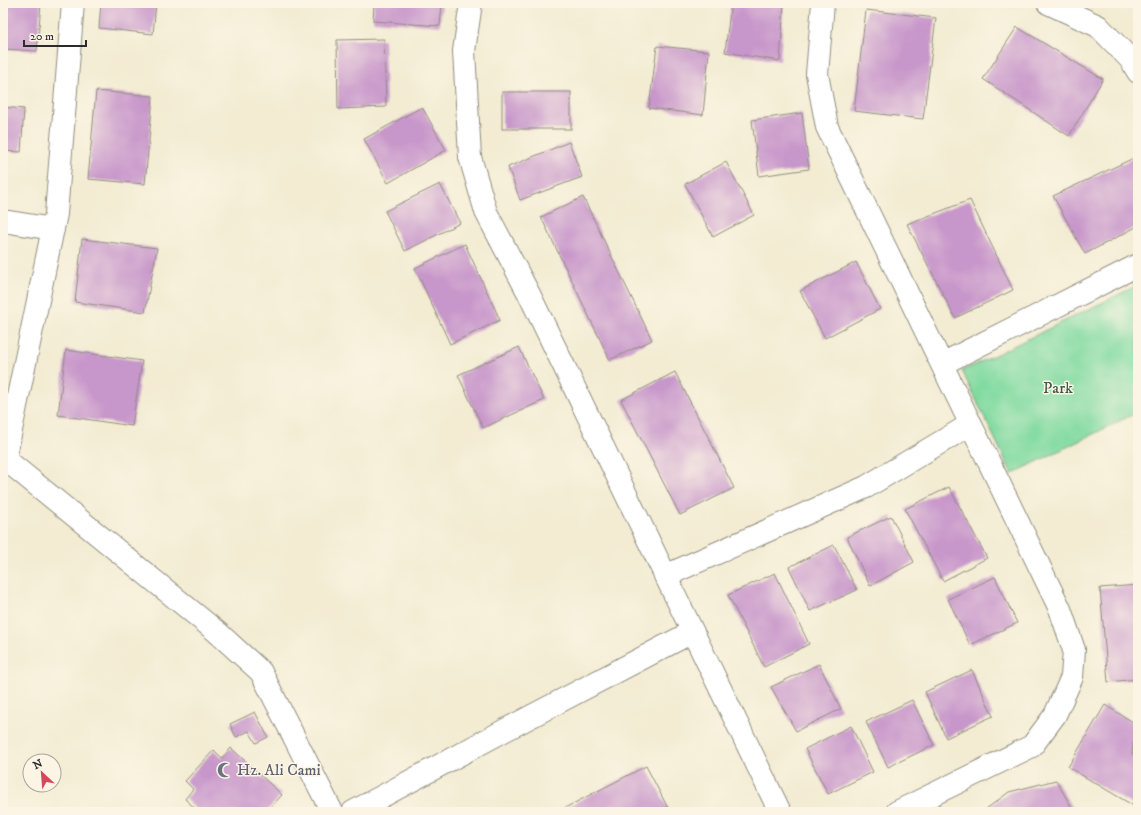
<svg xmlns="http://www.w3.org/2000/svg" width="1141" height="815" viewBox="0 0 1141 815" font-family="'IM FELL DW Pica',serif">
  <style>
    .green { fill: #80daa0; stroke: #568266 }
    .building { fill: #c796ca }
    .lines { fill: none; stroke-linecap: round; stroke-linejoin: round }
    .minor-casing { stroke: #8f8c7f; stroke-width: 24 }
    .minor { stroke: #fff; stroke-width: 22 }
    .labels { text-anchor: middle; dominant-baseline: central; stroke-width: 3; stroke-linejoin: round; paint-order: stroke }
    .park-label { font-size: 16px; fill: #405748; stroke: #fcf5e5 }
    .worship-label { font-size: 16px; fill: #5b616d; stroke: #fcf5e5; text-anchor: start }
  </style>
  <rect width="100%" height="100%" fill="#fcf5e5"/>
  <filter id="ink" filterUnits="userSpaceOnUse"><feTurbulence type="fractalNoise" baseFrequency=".025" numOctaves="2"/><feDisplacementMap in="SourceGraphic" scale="8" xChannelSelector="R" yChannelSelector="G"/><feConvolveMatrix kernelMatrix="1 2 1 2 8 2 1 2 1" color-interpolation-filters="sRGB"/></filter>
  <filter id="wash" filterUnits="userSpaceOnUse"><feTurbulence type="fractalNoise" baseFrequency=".012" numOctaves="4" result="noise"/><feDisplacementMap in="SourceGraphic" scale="16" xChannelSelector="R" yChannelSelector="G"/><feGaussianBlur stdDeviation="0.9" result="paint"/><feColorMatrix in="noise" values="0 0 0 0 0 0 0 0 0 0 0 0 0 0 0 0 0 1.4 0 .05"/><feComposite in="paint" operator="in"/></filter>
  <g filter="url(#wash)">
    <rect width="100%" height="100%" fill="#f3ecd3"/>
    <path class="green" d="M 1138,285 L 1138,412 L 1012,474 L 962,371 Z"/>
    <g id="blocks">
      <g class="building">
        <path d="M 3,3 L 41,3 L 37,51 L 3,49 Z"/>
        <path d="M 101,3 L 156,3 L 153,34 L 99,28 Z"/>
        <path d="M 374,3 L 442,3 L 440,26 L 373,21 Z"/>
        <path d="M 731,3 L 784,3 L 780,61 L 725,52 Z"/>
        <path d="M 866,10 L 936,18 L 923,119 L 854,111 Z"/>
        <path d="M 1017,27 L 1103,79 L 1069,136 L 983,79 Z"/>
        <path d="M 384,39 L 386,107 L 338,109 L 337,40 Z"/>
        <path d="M 657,46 L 709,51 L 703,115 L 649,108 Z"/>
        <path d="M 96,91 L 153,96 L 145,184 L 88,179 Z"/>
        <rect x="502" y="92" width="69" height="37"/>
        <path d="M 3,107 L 24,109 L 21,152 L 3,151 Z"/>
        <path d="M 422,107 L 446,150 L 388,183 L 364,139 Z"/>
        <path d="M 802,113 L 809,169 L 759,176 L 752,120 Z"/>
        <path d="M 569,142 L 582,177 L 520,200 L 508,167 Z"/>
        <path d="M 1138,156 L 1138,226 L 1085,254 L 1053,196 Z"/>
        <path d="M 726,162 L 754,215 L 713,237 L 685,184 Z"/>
        <path d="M 440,184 L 460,223 L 405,251 L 385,211 Z"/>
        <path d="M 583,197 L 652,340 L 610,360 L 541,217 Z"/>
        <path d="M 970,200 L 1013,290 L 955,318 L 907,224 Z"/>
        <path d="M 82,239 L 157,248 L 145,312 L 75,302 Z"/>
        <path d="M 465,244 L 500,320 L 450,344 L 415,268 Z"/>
        <path d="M 856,262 L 880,309 L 825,338 L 800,291 Z"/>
        <path d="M 519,347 L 544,400 L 483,428 L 458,375 Z"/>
        <path d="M 66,350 L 142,361 L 132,426 L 58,415 Z"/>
        <path d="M 675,372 L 734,488 L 680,515 L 621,400 Z"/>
        <path d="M 949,487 L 987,558 L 943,581 L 905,509 Z"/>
        <path d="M 891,516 L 914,562 L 870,586 L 847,537 Z"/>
        <path d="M 834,545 L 857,590 L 810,611 L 789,567 Z"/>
        <path d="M 775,573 L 809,644 L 764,667 L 728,595 Z"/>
        <path d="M 995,577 L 1017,623 L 970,645 L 948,599 Z"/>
        <path d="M 1138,585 L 1138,679 L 1108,682 L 1100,588 Z"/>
        <path d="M 819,664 L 841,709 L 796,731 L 771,687 Z"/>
        <path d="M 972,670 L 993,716 L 946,738 L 925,692 Z"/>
        <path d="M 912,700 L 934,745 L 888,767 L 866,722 Z"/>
        <path d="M 1105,705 L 1138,725 L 1138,736 L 1133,744 L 1132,754 L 1138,757 L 1138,799 L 1134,806 L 1068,767 Z"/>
        <path d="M 255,712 L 268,737 L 256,743 L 249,731 L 236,737 L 230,724 Z"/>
        <path d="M 851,726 L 873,772 L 828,794 L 805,749 Z"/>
        <path d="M 231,748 L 282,795 L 266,812 L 199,812 L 185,799 L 193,789 L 185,781 L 214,750 L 222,758 Z"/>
        <path d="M 646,766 L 669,810 L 666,812 L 557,812 Z"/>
        <path d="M 1056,780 L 1072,808 L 1066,812 L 982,812 L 1009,792 Z"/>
      </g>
    </g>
  </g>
  <g filter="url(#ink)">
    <use href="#blocks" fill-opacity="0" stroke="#8f8c7f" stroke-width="1"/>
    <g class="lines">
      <defs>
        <g id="minor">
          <path d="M 73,3 L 56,214 L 5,459 L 217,632 L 261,672 L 332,812"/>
          <path d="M 471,3 L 464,51 L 470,157 L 486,212 L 529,294 L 780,812"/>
          <path d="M 823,3 L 817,74 L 827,127 L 1060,609 L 1074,650 L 1072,677 L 1055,715 L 1032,746 L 897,812"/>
          <path d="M 1048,3 L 1098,26 L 1131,60 L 1138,72"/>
          <path d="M 3,221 L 53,229"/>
          <path d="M 942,364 L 1138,265"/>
          <path d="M 665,576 L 866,487 L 971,424"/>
          <path d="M 353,812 L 509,728 L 692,632"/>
        </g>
      </defs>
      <use href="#minor" class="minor-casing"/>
      <use href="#minor" class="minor"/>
    </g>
  </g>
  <defs>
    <symbol id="mosque-bare" viewBox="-9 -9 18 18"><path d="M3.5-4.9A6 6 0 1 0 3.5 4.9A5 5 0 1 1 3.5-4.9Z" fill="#6b7280" stroke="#fcf5e5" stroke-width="2.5" paint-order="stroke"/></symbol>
  </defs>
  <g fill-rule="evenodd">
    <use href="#mosque-bare" x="214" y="759" width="22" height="22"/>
  </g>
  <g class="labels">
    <g class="park-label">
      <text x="1058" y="388">Park</text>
    </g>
    <g class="worship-label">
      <text x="237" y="770">Hz. Ali Cami</text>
    </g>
  </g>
  <rect width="1141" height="815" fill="none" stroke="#fcf5e5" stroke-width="16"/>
  <g transform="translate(42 773) rotate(334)"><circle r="19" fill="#fcf5e5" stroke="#a8a49b"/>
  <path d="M0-3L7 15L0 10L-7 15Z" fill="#d1495b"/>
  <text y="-6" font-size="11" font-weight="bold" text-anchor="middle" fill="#2b2b2b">N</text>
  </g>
  <path d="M24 40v6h62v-6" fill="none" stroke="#2b2b2b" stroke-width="2"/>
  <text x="30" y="40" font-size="12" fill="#2b2b2b" stroke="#fcf5e5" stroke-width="3" paint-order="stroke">20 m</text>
</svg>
